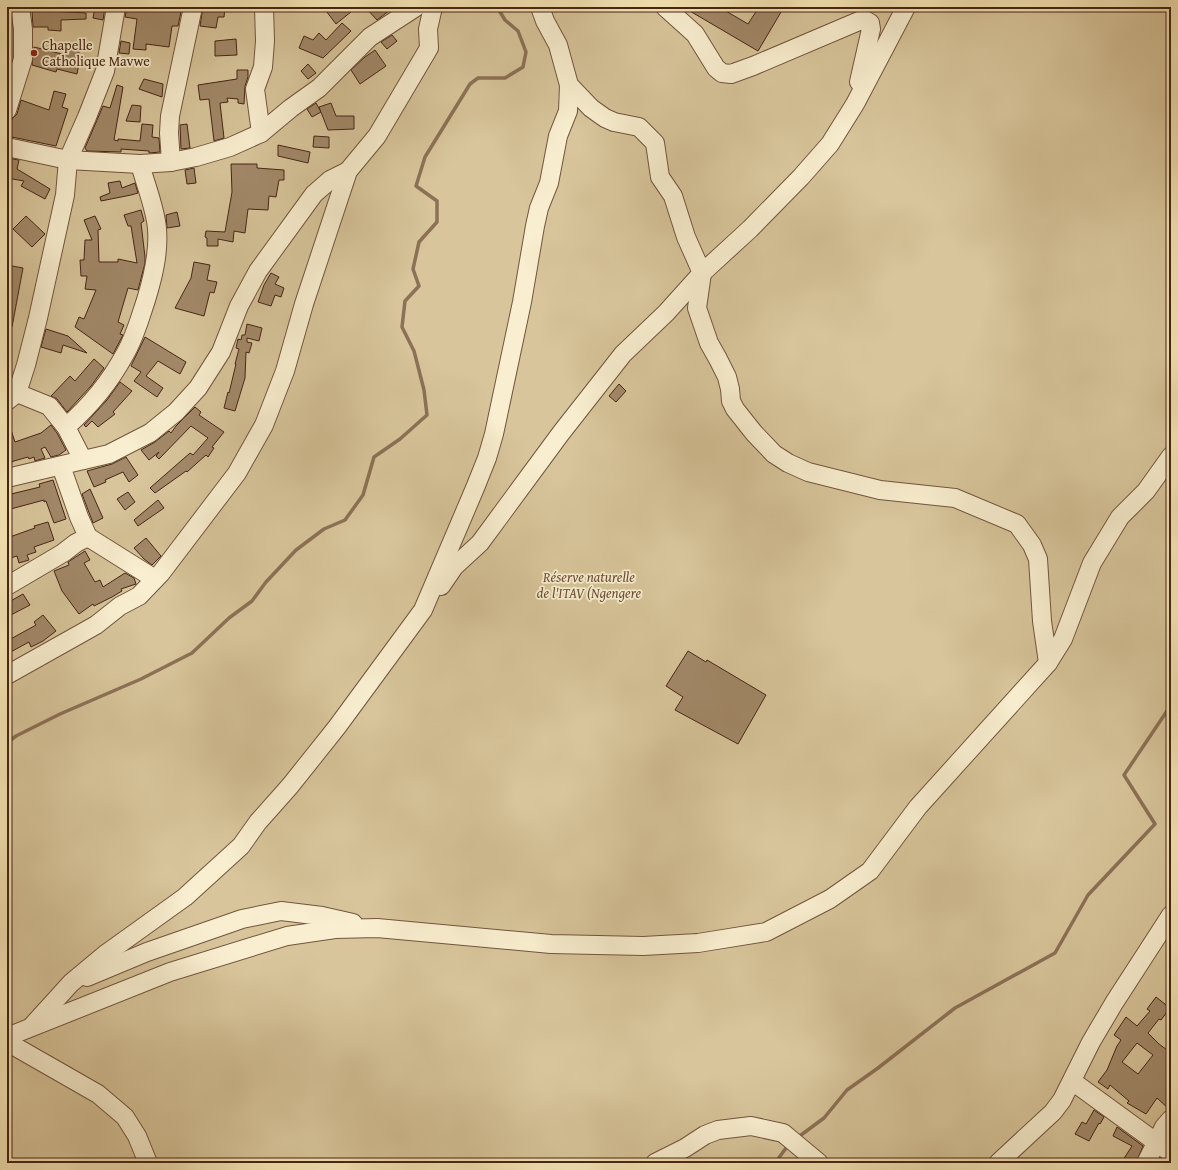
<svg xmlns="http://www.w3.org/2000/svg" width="1178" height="1170" viewBox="0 0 1178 1170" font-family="'Gentium Book Plus',serif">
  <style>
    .green { fill: #d8c59b; stroke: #8f7558 }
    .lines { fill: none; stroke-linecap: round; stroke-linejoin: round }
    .stream { stroke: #8c7156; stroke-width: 3.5 }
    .building { fill: #a28969; stroke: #462516; fill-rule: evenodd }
    .minor-casing { stroke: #72553e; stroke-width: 20 }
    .minor { stroke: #f9efd0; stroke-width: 18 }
    .poi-dot { fill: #8f2418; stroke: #f9efd0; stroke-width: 1.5 }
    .labels { text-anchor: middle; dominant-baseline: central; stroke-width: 3.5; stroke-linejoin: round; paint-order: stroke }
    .poi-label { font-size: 14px; fill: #462516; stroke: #f9efd0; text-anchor: start }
    .park-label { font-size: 14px; font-style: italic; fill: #6a4d37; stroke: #f9efd0 }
  </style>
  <rect width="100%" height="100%" fill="#f6e6b6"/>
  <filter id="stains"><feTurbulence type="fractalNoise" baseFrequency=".005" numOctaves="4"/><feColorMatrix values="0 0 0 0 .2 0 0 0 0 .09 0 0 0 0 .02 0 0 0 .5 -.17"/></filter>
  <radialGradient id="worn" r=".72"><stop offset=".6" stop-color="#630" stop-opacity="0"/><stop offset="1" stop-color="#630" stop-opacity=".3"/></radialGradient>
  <rect class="green" x="7" y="7" width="1164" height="1156"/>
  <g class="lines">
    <g class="stream">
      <path d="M 7,743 L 16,736 L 60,714 L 141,679 L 192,653 L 229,618 L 252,601 L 266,582 L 296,550 L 324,529 L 345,520 L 363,495 L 374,457 L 400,439 L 427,415 L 424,390 L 414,351 L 402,327 L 405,301 L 419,286 L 413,269 L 419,242 L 437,222 L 437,201 L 416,186 L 425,157 L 470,84 L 478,78 L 505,78 L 523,67 L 526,52 L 518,31 L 505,20 L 497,7"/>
      <path d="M 797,1138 L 824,1118 L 847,1090 L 878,1068 L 955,1008 L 1055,953 L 1088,895 L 1155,824 L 1124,775 L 1171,705"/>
      <path d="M 775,1163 L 789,1144"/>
    </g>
  </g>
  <g class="building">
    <path d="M 95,7 L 105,7 L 103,20 L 93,18 Z"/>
    <path d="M 145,7 L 182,7 L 178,26 L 172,26 L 169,47 L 146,44 L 146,50 L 133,49 L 137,19 L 125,17 L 127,8 L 144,11 Z"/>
    <path d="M 203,7 L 225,7 L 224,17 L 218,17 L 216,28 L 200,26 Z"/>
    <path d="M 323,7 L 357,7 L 336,24 Z"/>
    <path d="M 365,7 L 394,7 L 377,20 Z"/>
    <path d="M 683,7 L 719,7 L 748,24 L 759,7 L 784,7 L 758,51 Z"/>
    <path d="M 32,10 L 86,13 L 86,19 L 61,20 L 61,31 L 48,30 L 48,27 L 33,27 Z"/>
    <path d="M 342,23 L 351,31 L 323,58 L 299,48 L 304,36 L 313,40 L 319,33 L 326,40 Z"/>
    <path d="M 392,35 L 397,41 L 387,49 L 381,42 Z"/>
    <path d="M 236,39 L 237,55 L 215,56 L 215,41 Z"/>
    <path d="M 121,41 L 130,43 L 129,54 L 119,53 Z"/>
    <path d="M 34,47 L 66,55 L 68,47 L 79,49 L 79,63 L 77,74 L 57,69 L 56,72 L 32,65 Z"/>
    <path d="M 375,50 L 386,66 L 360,84 L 351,70 L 365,57 Z"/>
    <path d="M 308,64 L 316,73 L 308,79 L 301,71 Z"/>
    <path d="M 237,70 L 248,70 L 248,77 L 245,86 L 244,104 L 238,103 L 238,99 L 227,98 L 228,102 L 220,103 L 224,138 L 214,141 L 209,99 L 200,100 L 198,85 L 237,79 Z"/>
    <path d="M 144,79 L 163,84 L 162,97 L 139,89 Z"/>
    <path d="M 117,85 L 123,87 L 114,140 L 118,141 L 118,139 L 140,141 L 142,124 L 153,125 L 152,137 L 159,138 L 160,152 L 149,153 L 149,151 L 121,149 L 121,152 L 87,151 L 85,148 L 103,106 L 110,108 Z"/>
    <path d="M 54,91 L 66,94 L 62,107 L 68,109 L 56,146 L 7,136 L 12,119 L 17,114 L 21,100 L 49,110 Z"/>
    <path d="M 316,103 L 321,112 L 312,117 L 307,109 Z"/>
    <path d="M 331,103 L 336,116 L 354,116 L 354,129 L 328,130 L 319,107 Z"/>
    <path d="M 132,105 L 141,106 L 140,122 L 126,121 Z"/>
    <path d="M 187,124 L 190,148 L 181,149 L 180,125 Z"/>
    <path d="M 314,136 L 329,137 L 329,148 L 313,147 Z"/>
    <path d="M 278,145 L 310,152 L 308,163 L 278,156 Z"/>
    <path d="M 7,158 L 19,160 L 17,169 L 50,189 L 45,199 L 21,186 L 24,181 L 7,178 Z"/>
    <path d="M 231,164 L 257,164 L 257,168 L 284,170 L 284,180 L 279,180 L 276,197 L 269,196 L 268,210 L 248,209 L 245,233 L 234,231 L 233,242 L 218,239 L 218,246 L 207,246 L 207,238 L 205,237 L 206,231 L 225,232 L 232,192 Z"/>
    <path d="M 194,168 L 196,183 L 187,184 L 185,170 Z"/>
    <path d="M 120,181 L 122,188 L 135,183 L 138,193 L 131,195 L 101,201 L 100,197 L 110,193 L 108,183 Z"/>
    <path d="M 141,210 L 144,221 L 141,223 L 145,257 L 145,263 L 138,290 L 128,288 L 118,322 L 124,325 L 120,334 L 123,335 L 113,354 L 75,327 L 79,317 L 84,319 L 96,290 L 85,289 L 87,276 L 81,276 L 80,260 L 84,260 L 85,240 L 92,240 L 84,220 L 95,216 L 101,229 L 98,230 L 99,262 L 118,262 L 118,259 L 137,263 L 131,226 L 128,226 L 124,215 Z"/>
    <path d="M 177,212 L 180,226 L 167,228 L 166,215 Z"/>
    <path d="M 26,216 L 45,234 L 32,247 L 13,229 Z"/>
    <path d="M 194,262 L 210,265 L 207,280 L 217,282 L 214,293 L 210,292 L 204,316 L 175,308 L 191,278 Z"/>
    <path d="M 7,265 L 23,268 L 12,327 L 7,326 Z"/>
    <path d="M 271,273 L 279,277 L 275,284 L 284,288 L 281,297 L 275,295 L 271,306 L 258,302 L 264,285 Z"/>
    <path d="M 247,324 L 262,328 L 259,341 L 247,338 L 247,342 L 252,343 L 249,353 L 246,352 L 245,378 L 235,411 L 224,408 L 228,392 L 229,393 L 236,364 L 235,364 L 239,349 L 236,348 L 238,339 L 241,340 L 242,335 L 245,335 Z"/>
    <path d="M 46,329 L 68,336 L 87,353 L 63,345 L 61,353 L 41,347 Z"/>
    <path d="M 145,337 L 186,362 L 180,374 L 158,361 L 146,376 L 163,388 L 157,397 L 134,381 L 141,372 L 131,366 Z"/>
    <path d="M 94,359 L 104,368 L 91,386 L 67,412 L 57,399 L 51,396 L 70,376 L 75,381 Z"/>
    <path d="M 120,382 L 132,391 L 113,412 L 115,414 L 98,427 L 92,421 L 86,427 L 84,425 L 107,400 Z"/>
    <path d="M 619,384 L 626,391 L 616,402 L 609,396 Z"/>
    <path d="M 195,407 L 201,412 L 199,415 L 224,432 L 212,447 L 214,448 L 208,457 L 206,455 L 187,472 L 186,471 L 155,493 L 150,488 L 190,453 L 193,455 L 208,438 L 191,426 L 159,459 L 156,456 L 159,452 L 149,460 L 141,450 L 155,442 L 169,431 L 171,433 L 176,426 Z"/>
    <path d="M 7,424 L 9,424 L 15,442 L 41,433 L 51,425 L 57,433 L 66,450 L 59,455 L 51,457 L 45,447 L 41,449 L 45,458 L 35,461 L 34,457 L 29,459 L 28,457 L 7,463 Z"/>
    <path d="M 126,457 L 138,475 L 129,482 L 123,472 L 105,480 L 106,482 L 94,487 L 87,471 L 112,464 Z"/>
    <path d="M 53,480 L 66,519 L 54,523 L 46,501 L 44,502 L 44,500 L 7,510 L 7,495 L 40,487 L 39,484 Z"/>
    <path d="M 90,489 L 103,518 L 93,523 L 82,494 Z"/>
    <path d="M 128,492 L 135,502 L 125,510 L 117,499 Z"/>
    <path d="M 158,500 L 164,508 L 138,526 L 134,520 Z"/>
    <path d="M 48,522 L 54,540 L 34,547 L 36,552 L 27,555 L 29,560 L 19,563 L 17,556 L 7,559 L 7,538 L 35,528 L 34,526 Z"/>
    <path d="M 146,538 L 161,556 L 152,565 L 144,559 L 134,548 Z"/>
    <path d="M 85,551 L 90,560 L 84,563 L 95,582 L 100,580 L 103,587 L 125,573 L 134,578 L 136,584 L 121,589 L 122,591 L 112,597 L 94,606 L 93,604 L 79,614 L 62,591 L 54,571 L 69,565 L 68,562 Z"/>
    <path d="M 23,594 L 30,605 L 7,617 L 7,603 Z"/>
    <path d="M 43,615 L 56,631 L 43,641 L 31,647 L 29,642 L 7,654 L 7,641 L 36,625 L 34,622 Z"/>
    <path d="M 688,651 L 706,662 L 707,660 L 766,695 L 738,744 L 675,710 L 683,697 L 666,686 Z"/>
    <path d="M 1156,997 L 1170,1008 L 1161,1020 L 1159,1019 L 1148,1033 L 1159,1044 L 1171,1053 L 1171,1109 L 1169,1109 L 1157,1098 L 1146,1114 L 1127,1103 L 1129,1101 L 1110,1085 L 1108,1089 L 1098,1082 L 1107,1070 L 1117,1046 L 1121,1040 L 1114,1035 L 1126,1017 L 1137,1026 L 1150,1011 L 1147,1009 ZM 1137,1043 L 1153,1055 L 1138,1074 L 1122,1062 Z"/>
    <path d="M 1094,1110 L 1104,1117 L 1100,1124 L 1099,1123 L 1089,1141 L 1075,1134 L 1082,1122 L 1086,1124 Z"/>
    <path d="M 1117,1127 L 1143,1146 L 1136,1163 L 1121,1163 L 1132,1146 L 1113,1136 Z"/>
  </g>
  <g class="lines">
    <defs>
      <g id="minor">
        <path d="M 665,7 L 695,34 L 716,68 L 722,73 L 731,74 L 753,66 L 859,21 L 865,20 L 870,23 L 871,29 L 859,82"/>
        <path d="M 569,85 L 591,108 L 605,118 L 614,122 L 639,127 L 655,143 L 660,177 L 673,196 L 686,237 L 702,273 L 697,308 L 709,343 L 718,359 L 727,377 L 730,389 L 731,401 L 735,409 L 754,433 L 774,454 L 788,463 L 808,472 L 880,490 L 955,498 L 1017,524 L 1032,545 L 1038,559 L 1042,621 L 1048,663"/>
        <path d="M 7,110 L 23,59 L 23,29 L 20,7"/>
        <path d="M 261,133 L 255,89 L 263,67 L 265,41 L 264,7"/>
        <path d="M 7,147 L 68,160 L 140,164 L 171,162 L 196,157 L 230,147 L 261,133 L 291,108 L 319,88 L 370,37 L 416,7"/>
        <path d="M 171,162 L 169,133 L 170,116 L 193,7"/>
        <path d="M 17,393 L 49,406 L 66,427 L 83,460"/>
        <path d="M 7,401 L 17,393 L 26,365 L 38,318 L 65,195 L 68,160 L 87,117 L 105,71 L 116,7"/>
        <path d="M 66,427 C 90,406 110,382 125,354 C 135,337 140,318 146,300 C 153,277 159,253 157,229 C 156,210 145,183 140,164"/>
        <path d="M 7,478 L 109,454 L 150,433 L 176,412 L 198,388 L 221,352 L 239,306 L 258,271 L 314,194 L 330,180 L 348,171"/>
        <path d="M 88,537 L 155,579"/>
        <path d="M 7,586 L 63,553 L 76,543 L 88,537 L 79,517 L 61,466"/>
        <path d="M 441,586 L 454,567 L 480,543 L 561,433 L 623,354 L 666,313 L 702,273 L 750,229 L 801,177 L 830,144 L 855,104 L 906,7"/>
        <path d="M 7,675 L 96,625 L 120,606 L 139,596 L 161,573 L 237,473 L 264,425 L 285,371 L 304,304 L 348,171 L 377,136 L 429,48 L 428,29 L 433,7"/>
        <path d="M 87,977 L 147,952 L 242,919 L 281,911 L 322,916 L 353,923"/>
        <path d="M 32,1026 L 71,983 L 107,953 L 185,897 L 241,846 L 258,822 L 290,786 L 337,727 L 423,610 L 475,488 L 487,458 L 494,434 L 522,302 L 535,226 L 539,208 L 549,183 L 558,136 L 568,111 L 569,85 L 558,45 L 545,21 L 540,7"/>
        <path d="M 7,1037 L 170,972 L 287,936 L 335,929 L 377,928 L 551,944 L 643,946 L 698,943 L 766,932 L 830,899 L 870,871 L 918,807 L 1048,663 L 1063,639 L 1092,563 L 1120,517 L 1146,491 L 1171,456"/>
        <path d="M 7,1042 L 98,1094 L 125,1117 L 137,1136 L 148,1163"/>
        <path d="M 1072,1081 L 1171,1153"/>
        <path d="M 655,1163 L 685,1148 L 705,1135 L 718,1130 L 751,1126 L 783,1133 L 819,1163"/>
        <path d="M 998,1163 L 1053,1112 L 1062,1100 L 1091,1042 L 1114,1003 L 1171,915"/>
        <path d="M 1146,1163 L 1164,1127 L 1171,1119"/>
      </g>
    </defs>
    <use href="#minor" class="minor-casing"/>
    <use href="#minor" class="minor"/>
  </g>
  <circle class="poi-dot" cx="34" cy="53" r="4"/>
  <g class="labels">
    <g class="poi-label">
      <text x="42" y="45">Chapelle<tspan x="42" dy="16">Catholique Mavwe</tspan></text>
    </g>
    <g class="park-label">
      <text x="589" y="577">Réserve naturelle<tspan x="589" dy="16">de l'ITAV (Ngengere</tspan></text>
    </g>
  </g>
  <rect width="1178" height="1170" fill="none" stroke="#f6e6b6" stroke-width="24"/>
  <rect x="8" y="8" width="1162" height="1154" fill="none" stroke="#462516" stroke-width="2"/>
  <rect x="12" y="12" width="1154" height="1146" fill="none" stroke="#462516"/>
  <rect width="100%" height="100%" filter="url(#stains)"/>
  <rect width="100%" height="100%" fill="url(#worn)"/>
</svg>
